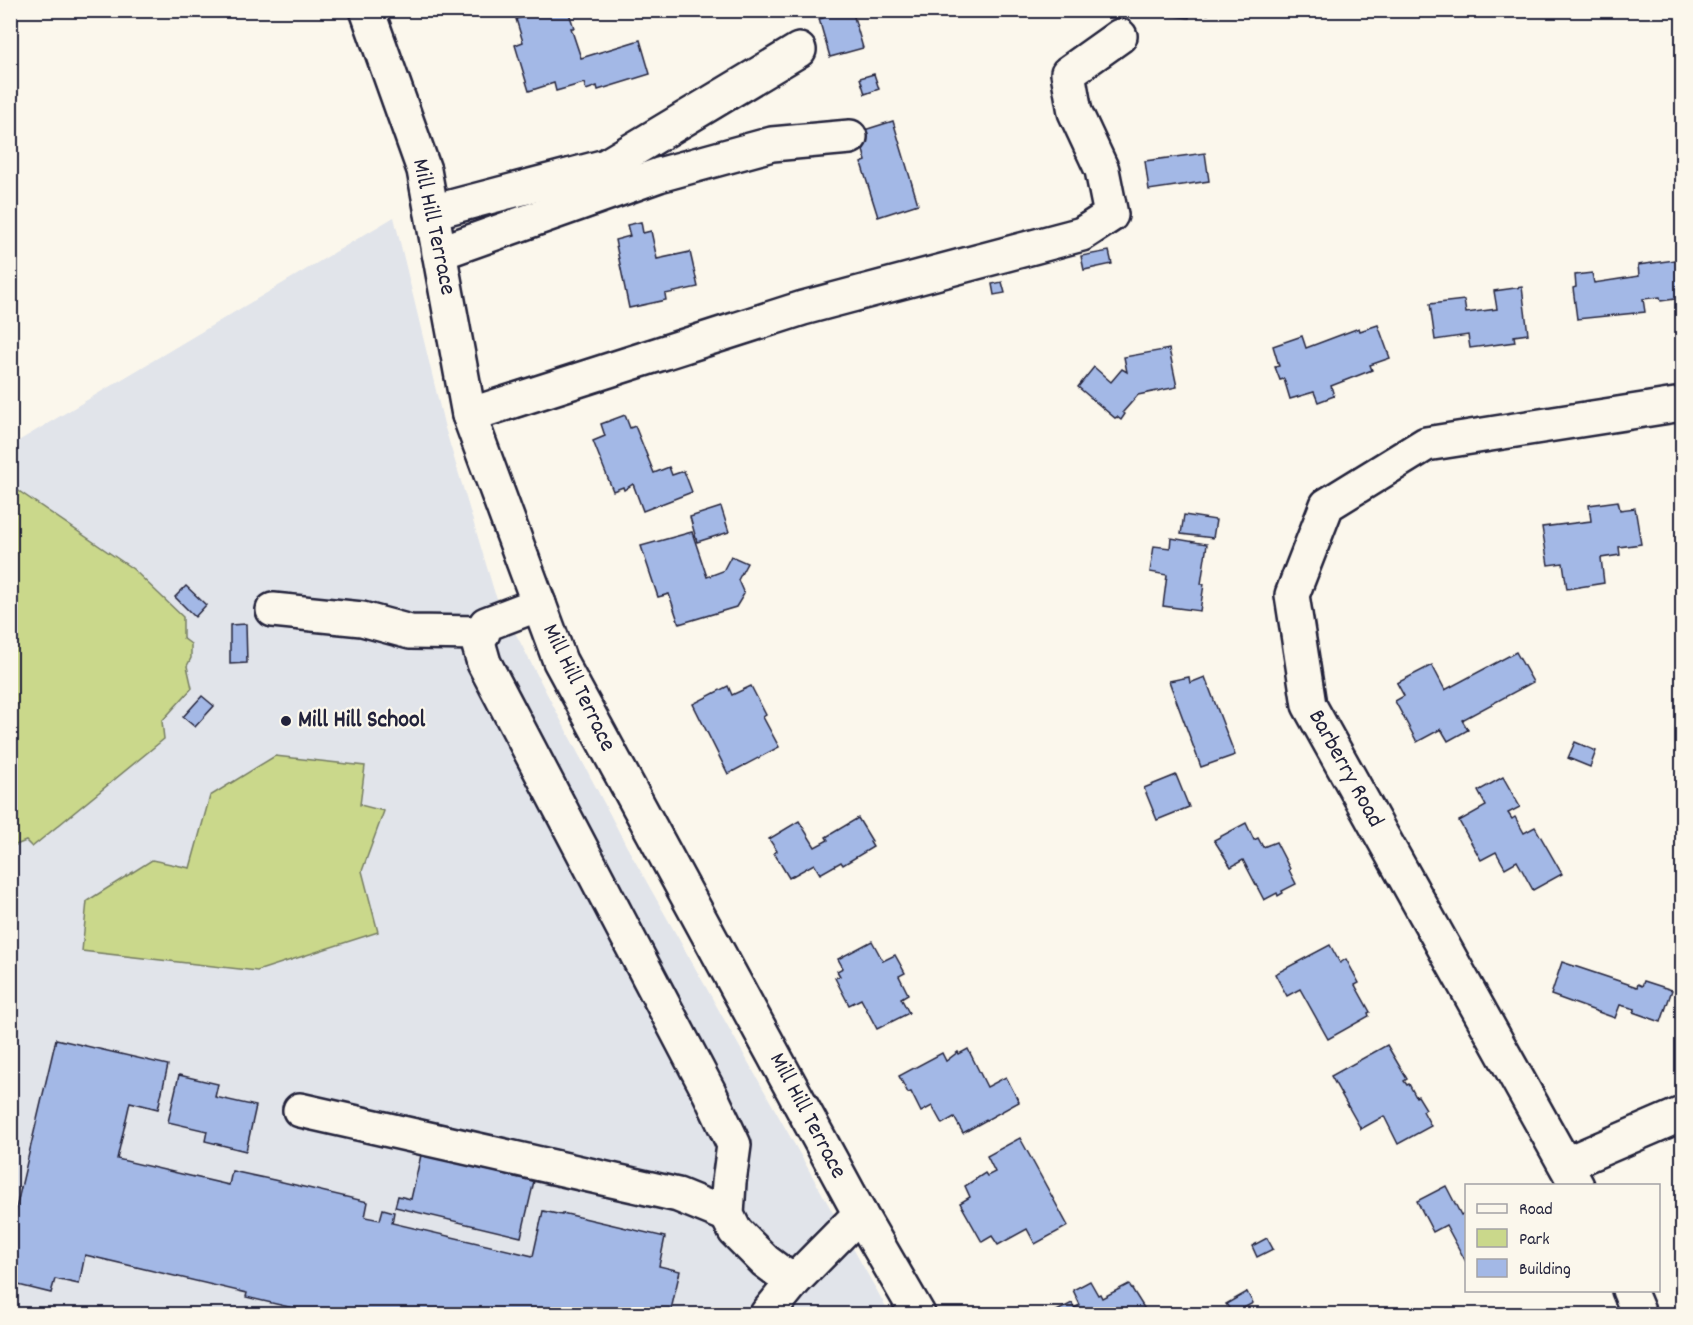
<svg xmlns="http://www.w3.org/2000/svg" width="1693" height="1325" viewBox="0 0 1693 1325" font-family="Dekko,sans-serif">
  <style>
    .built { fill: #e1e4ea }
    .green { fill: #cad88b; stroke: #767d63; stroke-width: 1.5 }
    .building { fill: #a3b8e6; stroke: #22223b; stroke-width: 1.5 }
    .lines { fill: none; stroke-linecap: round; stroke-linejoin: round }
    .minor-casing { stroke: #22223b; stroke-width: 38 }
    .minor { stroke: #fbf7ec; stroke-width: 33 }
    .poi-dot { fill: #22223b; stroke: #fbf7ec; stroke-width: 2 }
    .labels { text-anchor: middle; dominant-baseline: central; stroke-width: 4.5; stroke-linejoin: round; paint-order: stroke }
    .street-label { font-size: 24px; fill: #22223b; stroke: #fbf7ec }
    .poi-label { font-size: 24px; font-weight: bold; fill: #22223b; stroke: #fbf7ec; text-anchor: start }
  </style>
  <rect width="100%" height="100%" fill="#fbf7ec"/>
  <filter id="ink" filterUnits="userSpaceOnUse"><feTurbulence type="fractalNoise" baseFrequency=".0167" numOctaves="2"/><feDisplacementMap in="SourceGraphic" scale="12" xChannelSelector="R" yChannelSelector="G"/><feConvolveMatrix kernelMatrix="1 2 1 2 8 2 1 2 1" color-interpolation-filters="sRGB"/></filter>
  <g filter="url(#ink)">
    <path class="built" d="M 394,217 L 445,428 L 495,594 L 627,847 L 890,1314 L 11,1314 L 10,446 Z"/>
    <g class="green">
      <path d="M 10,485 L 133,569 L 183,617 L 183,638 L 191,644 L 191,658 L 187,666 L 192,688 L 162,721 L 164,739 L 32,847 L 26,841 L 11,847 Z"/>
      <path d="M 275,756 L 365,766 L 360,805 L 384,811 L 362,871 L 378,932 L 257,971 L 82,951 L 87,901 L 152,860 L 190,868 L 210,796 Z"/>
    </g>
    <g class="building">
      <path d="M 544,10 L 568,10 L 574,28 L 571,28 L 581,58 L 640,40 L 650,74 L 598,90 L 597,86 L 586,90 L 584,83 L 556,91 L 554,83 L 529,91 L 515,45 L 523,42 L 516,19 Z"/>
      <path d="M 797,10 L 816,10 L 798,15 Z"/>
      <path d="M 821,10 L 842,10 L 843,13 L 852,10 L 863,48 L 830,57 L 819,19 L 823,18 Z"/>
      <path d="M 1158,10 L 1208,10 L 1208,14 L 1190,12 L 1189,18 L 1158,14 Z"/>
      <path d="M 874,74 L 879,89 L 865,94 L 860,78 Z"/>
      <path d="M 893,121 L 918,204 L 878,217 L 861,163 L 866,161 L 858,132 Z"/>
      <path d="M 1680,128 L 1682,128 L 1682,156 Z"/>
      <path d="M 1205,153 L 1209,181 L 1149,190 L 1145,161 Z"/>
      <path d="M 641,222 L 643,233 L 651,231 L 657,259 L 690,252 L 698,287 L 665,294 L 666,300 L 629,308 L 615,240 L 630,236 L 627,225 Z"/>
      <path d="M 1109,251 L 1112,264 L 1084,270 L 1081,256 Z"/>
      <path d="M 1682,259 L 1682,298 L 1661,301 L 1660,297 L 1643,299 L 1645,312 L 1577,319 L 1573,288 L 1576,287 L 1575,275 L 1592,273 L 1594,283 L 1639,276 L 1638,265 Z"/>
      <path d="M 1002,282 L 1005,293 L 994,295 L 992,284 Z"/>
      <path d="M 1522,287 L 1528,334 L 1514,336 L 1515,342 L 1470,348 L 1468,335 L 1435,340 L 1430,304 L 1464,300 L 1466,313 L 1497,309 L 1494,291 Z"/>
      <path d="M 1378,325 L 1390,358 L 1370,365 L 1372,370 L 1331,386 L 1334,396 L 1318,402 L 1314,392 L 1290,399 L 1284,379 L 1280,380 L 1275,367 L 1279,366 L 1273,346 L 1302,336 L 1306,348 L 1359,328 L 1360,331 Z"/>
      <path d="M 1169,349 L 1177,387 L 1138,395 L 1123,412 L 1125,414 L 1121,420 L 1117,417 L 1115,418 L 1078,387 L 1094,367 L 1111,382 L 1122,369 L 1127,372 L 1124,357 Z"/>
      <path d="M 625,415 L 630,428 L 635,426 L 654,473 L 669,467 L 672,475 L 684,471 L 692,492 L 643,511 L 633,484 L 624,490 L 623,487 L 613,491 L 593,441 L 605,436 L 601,424 Z"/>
      <path d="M 1618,501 L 1620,510 L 1635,508 L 1641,544 L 1619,547 L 1620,555 L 1601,558 L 1604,583 L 1567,589 L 1563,563 L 1548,565 L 1542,527 L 1591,521 L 1589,505 Z"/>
      <path d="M 721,507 L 729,532 L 697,542 L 690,517 Z"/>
      <path d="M 1184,515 L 1216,520 L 1213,538 L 1181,534 Z"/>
      <path d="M 692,532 L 707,577 L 723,571 L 731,556 L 747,563 L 738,580 L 744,594 L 736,607 L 679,624 L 669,594 L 658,597 L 641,546 Z"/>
      <path d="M 1171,538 L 1207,544 L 1201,584 L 1204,584 L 1200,611 L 1163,606 L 1167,575 L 1150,572 L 1154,546 L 1170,548 Z"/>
      <path d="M 186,586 L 206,605 L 195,617 L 175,597 Z"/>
      <path d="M 246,624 L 247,663 L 230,664 L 230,625 Z"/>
      <path d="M 1516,652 L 1533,682 L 1462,720 L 1468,730 L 1448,741 L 1441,729 L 1417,742 L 1395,701 L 1404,696 L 1397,683 L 1432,665 L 1445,690 Z"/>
      <path d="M 1189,677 L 1190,683 L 1205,677 L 1235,755 L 1201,767 L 1169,681 Z"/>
      <path d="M 728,686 L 732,695 L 751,686 L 766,715 L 763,717 L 779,747 L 728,774 L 693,704 Z"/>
      <path d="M 202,696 L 214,706 L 195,727 L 183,717 Z"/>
      <path d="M 1575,742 L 1596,751 L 1590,767 L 1568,758 Z"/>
      <path d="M 1176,775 L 1189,807 L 1157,820 L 1144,788 Z"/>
      <path d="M 1503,777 L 1520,807 L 1508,813 L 1512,819 L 1515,817 L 1524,833 L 1535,827 L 1562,874 L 1533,890 L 1517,861 L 1505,868 L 1496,852 L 1481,860 L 1459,821 L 1486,806 L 1478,791 Z"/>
      <path d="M 858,818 L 872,841 L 870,842 L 873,847 L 843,865 L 841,862 L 820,874 L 814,864 L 789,878 L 774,853 L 777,851 L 769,839 L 799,821 L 815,847 L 828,840 L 826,837 Z"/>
      <path d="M 1246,823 L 1254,840 L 1258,838 L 1263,847 L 1276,842 L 1290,869 L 1289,870 L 1296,884 L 1282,891 L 1283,893 L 1278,896 L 1277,893 L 1264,900 L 1243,860 L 1231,867 L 1214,840 Z"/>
      <path d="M 872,941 L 883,961 L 895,955 L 905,973 L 899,976 L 908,994 L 901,998 L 909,1013 L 877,1029 L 861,999 L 849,1005 L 835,978 L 840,976 L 837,971 L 843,968 L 838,959 Z"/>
      <path d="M 1330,945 L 1340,963 L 1346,959 L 1359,983 L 1355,985 L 1370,1012 L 1368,1013 L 1369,1016 L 1328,1039 L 1300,989 L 1287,996 L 1275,974 Z"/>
      <path d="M 1562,962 L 1637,987 L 1638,984 L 1642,986 L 1644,981 L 1672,990 L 1661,1022 L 1633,1012 L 1635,1009 L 1620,1005 L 1615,1018 L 1551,995 Z"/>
      <path d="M 56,1039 L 168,1065 L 158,1109 L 130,1102 L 117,1159 L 229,1185 L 232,1171 L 274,1180 L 368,1202 L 365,1217 L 380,1220 L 383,1209 L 394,1212 L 392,1223 L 533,1256 L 543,1211 L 562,1215 L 562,1213 L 665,1237 L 659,1266 L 680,1271 L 670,1314 L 319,1314 L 246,1297 L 247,1293 L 85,1255 L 79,1284 L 55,1279 L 51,1293 L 10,1283 L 10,1234 Z"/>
      <path d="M 1387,1045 L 1407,1079 L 1404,1081 L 1407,1085 L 1409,1084 L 1416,1097 L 1418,1096 L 1426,1109 L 1423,1111 L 1431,1126 L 1398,1144 L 1384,1116 L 1361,1129 L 1331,1076 Z"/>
      <path d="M 968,1049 L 987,1087 L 1006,1077 L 1019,1102 L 963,1133 L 954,1117 L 942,1124 L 932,1106 L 921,1112 L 911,1092 L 908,1093 L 899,1076 L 942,1053 L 946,1061 L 958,1052 L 959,1054 Z"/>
      <path d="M 179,1075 L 218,1084 L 215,1097 L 256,1106 L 246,1151 L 205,1141 L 207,1131 L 168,1122 Z"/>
      <path d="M 1020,1138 L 1068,1226 L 1035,1244 L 1027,1229 L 998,1245 L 992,1236 L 982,1242 L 960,1203 L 970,1197 L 965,1186 L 985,1173 L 987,1176 L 995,1172 L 987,1156 Z"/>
      <path d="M 421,1155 L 534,1181 L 521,1237 L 395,1207 L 398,1196 L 411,1199 Z"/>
      <path d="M 1446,1186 L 1461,1215 L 1466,1212 L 1466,1262 L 1446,1225 L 1433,1232 L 1417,1201 Z"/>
      <path d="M 1267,1238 L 1273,1249 L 1257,1257 L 1252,1246 Z"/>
      <path d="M 1090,1281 L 1098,1295 L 1100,1294 L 1102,1298 L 1129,1284 L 1146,1311 L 1140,1314 L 1051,1314 L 1072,1303 L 1074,1308 L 1080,1305 L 1073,1290 Z"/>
      <path d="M 1247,1292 L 1253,1303 L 1233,1314 L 1226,1304 Z"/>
    </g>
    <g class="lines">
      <defs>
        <g id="minor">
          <path d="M 367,10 L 424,170 L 469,415 L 560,661 L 860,1214 L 918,1314"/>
          <path d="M 432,212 L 606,166 L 799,50"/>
          <path d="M 439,253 L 659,175 L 772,144 L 850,137"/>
          <path d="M 469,415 L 803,308 L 1082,234 L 1111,215 L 1102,170 L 1075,112 L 1068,73 L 1120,36"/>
          <path d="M 539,604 L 486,624 L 478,642 L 484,663 L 709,1092 L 734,1145 L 729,1182 L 727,1215 L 735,1231 L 765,1261 L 793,1282"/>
          <path d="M 273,610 L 362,619 L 410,632 L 483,633"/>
          <path d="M 300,1110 L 678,1195 L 727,1215"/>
          <path d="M 1566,1164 L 1682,1114"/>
          <path d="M 1577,1186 L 1309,705 L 1292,595 L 1327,505 L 1426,444 L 1682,404"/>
          <path d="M 1629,1290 L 1639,1314"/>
          <path d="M 767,1314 L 793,1282 L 860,1214"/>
        </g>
      </defs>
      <use href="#minor" class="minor-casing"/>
      <use href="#minor" class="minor"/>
    </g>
  </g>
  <circle class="poi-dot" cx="286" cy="721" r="6"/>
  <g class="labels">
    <g class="street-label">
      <text transform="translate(433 227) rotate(78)">Mill Hill Terrace</text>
      <text transform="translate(578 688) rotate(64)">Mill Hill Terrace</text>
      <text transform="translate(1345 769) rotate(61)">Barberry Road</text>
      <text transform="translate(807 1116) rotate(62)">Mill Hill Terrace</text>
    </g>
    <g class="poi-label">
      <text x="298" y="721">Mill Hill School</text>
    </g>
  </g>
  <rect width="1693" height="1325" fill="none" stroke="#fbf7ec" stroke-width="36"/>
  <rect x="18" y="18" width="1657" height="1289" fill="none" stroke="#22223b" stroke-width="2" filter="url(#ink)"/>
  <rect x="1465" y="1184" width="195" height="108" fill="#fbf7ec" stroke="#a4a2a5" stroke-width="1.5"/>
  <rect x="1477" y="1204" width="30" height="9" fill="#fbf7ec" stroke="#a4a2a5" stroke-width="1.5"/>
  <text x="1519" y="1214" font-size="18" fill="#22223b">Road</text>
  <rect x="1477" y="1229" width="30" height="18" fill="#cad88b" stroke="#a4a2a5" stroke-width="1.5"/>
  <text x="1519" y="1244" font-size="18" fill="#22223b">Park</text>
  <rect x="1477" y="1259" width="30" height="18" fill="#a3b8e6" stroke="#a4a2a5" stroke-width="1.5"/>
  <text x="1519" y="1274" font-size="18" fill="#22223b">Building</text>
</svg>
